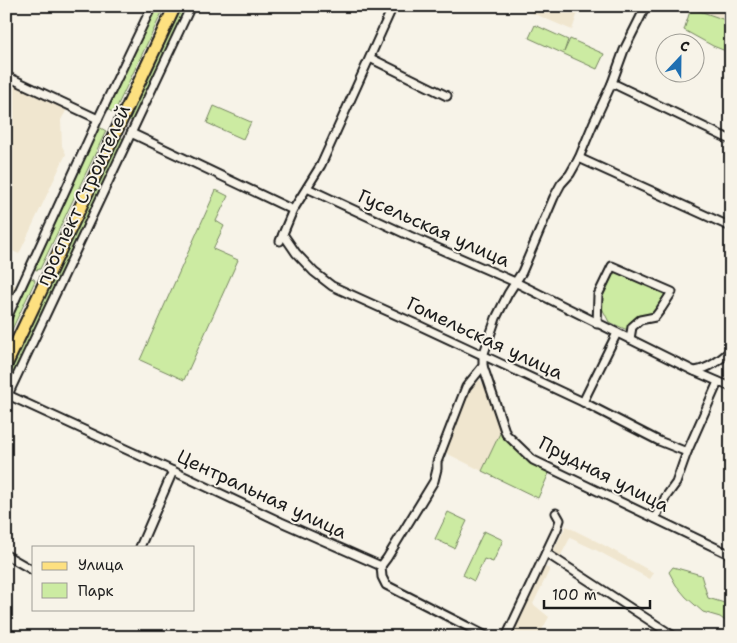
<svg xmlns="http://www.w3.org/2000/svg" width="737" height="643" viewBox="0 0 737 643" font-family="'Shantell Sans',sans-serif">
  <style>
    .built { fill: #f0e6cf }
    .green { fill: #cceba2; stroke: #74845f }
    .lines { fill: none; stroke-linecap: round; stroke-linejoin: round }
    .street-casing { stroke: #1c1c1c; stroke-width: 11 }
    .primary-casing { stroke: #1c1c1c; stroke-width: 15 }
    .street { stroke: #f7f3e8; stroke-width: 7 }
    .primary { stroke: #fde080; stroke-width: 11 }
    .labels { text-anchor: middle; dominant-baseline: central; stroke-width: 4; stroke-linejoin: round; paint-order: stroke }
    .street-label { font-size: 19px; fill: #1c1c1c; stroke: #f7f3e8 }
  </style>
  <rect width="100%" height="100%" fill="#f7f3e8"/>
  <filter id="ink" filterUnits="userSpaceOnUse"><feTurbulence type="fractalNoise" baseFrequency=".02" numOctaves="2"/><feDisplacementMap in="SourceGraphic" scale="10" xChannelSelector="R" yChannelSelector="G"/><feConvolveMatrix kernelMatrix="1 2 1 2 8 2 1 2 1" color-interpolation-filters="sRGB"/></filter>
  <g filter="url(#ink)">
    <g class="built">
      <path d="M 516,6 L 580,6 L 572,30 Z"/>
      <path d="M 670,6 L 731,6 L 731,22 L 691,8 L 690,12 Z"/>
      <path d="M 6,80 L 67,109 L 61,120 L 62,146 L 66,154 L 19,254 L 6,248 Z"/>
      <path d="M 6,282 L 17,286 L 6,310 Z"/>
      <path d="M 480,380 L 490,396 L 502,429 L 482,471 L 448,454 L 445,451 L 445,448 L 470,388 Z"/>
      <path d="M 566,526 L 600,543 L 654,573 L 650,579 L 596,550 L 570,538 L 560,557 L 552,553 Z"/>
      <path d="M 543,566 L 550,569 L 533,604 L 549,617 L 538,637 L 507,637 Z"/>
    </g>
    <g class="green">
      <path d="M 156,6 L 165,6 L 114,113 L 107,109 Z"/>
      <path d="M 182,6 L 187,6 L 132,121 L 128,119 Z"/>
      <path d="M 691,8 L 731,22 L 731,53 L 713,46 L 684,30 Z"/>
      <path d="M 535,25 L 568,40 L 564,52 L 570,39 L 604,54 L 597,69 L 529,38 Z"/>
      <path d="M 214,106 L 251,122 L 243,139 L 207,123 Z"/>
      <path d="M 99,127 L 106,131 L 40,269 L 36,270 L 35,267 Z"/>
      <path d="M 119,137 L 124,139 L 6,391 L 6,380 Z"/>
      <path d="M 216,190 L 228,196 L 216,221 L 224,226 L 213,249 L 238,260 L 184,380 L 140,360 Z"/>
      <path d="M 617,270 L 665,291 C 664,307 643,321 632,330 L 625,329 L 609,322 L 602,308 L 601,301 L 612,273 Z"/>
      <path d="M 31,278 L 34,279 L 35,281 L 6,342 L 6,329 Z"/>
      <path d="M 502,429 L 550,471 L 538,498 L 482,471 Z"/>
      <path d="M 448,512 L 467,521 L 454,548 L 435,539 Z"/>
      <path d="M 484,531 L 503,540 L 493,562 L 484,559 L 474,581 L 463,575 Z"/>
      <path d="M 673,567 L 701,575 L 708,598 L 731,605 L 731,625 L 720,617 L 703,612 L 686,597 L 676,585 L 669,572 Z"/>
    </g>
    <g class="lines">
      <defs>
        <g id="street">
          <path d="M 370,58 L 447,96"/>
          <path d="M 6,76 L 98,119"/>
          <path d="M 612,83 L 731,140"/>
          <path d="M 131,133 L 293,210"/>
          <path d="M 579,158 L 731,227"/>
          <path d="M 307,188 L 410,236 L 515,282 L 694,371 L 731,387"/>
          <path d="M 283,234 L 296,253 L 314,272 L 332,286 L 416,324 L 583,402 L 659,441 L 687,452"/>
          <path d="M 280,241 L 293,210 L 321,165 L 393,6"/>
          <path d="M 6,320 L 98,119 L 152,6"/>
          <path d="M 597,324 L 598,295 L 612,266 L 672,292 L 661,309 L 655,317 L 640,320 L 632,327 L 630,339"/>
          <path d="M 483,366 L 506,434 L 533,460 L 731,555"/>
          <path d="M 695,371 C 710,368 720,360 731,350"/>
          <path d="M 8,395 L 173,471 L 281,522 L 381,566"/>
          <path d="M 6,399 L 191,6"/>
          <path d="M 583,402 L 617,333"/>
          <path d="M 655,518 L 665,498 L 676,483 L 687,452 L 718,382"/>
          <path d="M 140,547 L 173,471"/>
          <path d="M 546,553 L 675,637"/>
          <path d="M 6,555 L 34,571"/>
          <path d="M 381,566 L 387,558 L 434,481 L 437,469 L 437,462 L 466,387 L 483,366 L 483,356 L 496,318 L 508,294 L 522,272 L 554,197 L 561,184 L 570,174 L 579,158 L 593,124 L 612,83 L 624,50 L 646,6"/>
          <path d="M 381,566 L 382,577 L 386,585 L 488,637"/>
          <path d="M 506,637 L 557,529 L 560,520 L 556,513"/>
        </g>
        <path id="primary" d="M 6,365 L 175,6"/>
      </defs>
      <use href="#street" class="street-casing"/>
      <use href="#primary" class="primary-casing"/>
      <use href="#street" class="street"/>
      <use href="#primary" class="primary"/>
    </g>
  </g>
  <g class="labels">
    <g class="street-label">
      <text transform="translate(83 195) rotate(-65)">проспект Строителей</text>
      <text transform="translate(434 228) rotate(24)">Гусельская улица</text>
      <text transform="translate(485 338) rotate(25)">Гомельская улица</text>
      <text transform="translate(604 474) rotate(27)">Прудная улица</text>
      <text transform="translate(262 494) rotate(25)">Центральная улица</text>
    </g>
  </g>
  <rect width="737" height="643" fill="none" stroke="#f7f3e8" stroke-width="25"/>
  <rect x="12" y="12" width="712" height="618" fill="none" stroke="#1c1c1c" stroke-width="2" filter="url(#ink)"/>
  <rect x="32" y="546" width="162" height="65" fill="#f7f3e8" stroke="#9f9d96"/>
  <rect x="42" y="562" width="25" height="8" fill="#fde080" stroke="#9f9d96"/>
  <text x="78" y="570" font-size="15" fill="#1c1c1c">Улица</text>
  <rect x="42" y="583" width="25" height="15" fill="#cceba2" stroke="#9f9d96"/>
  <text x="78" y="596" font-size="15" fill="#1c1c1c">Парк</text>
  <g transform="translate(680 58) rotate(22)"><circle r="24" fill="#f7f3e8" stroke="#9f9d96"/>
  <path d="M0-4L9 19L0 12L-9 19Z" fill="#1f6fb2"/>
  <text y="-8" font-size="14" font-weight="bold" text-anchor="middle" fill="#1c1c1c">С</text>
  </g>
  <path d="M544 600v8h106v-8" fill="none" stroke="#1c1c1c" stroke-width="2.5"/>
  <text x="552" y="600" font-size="15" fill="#1c1c1c" stroke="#f7f3e8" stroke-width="4" paint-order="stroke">100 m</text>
</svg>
